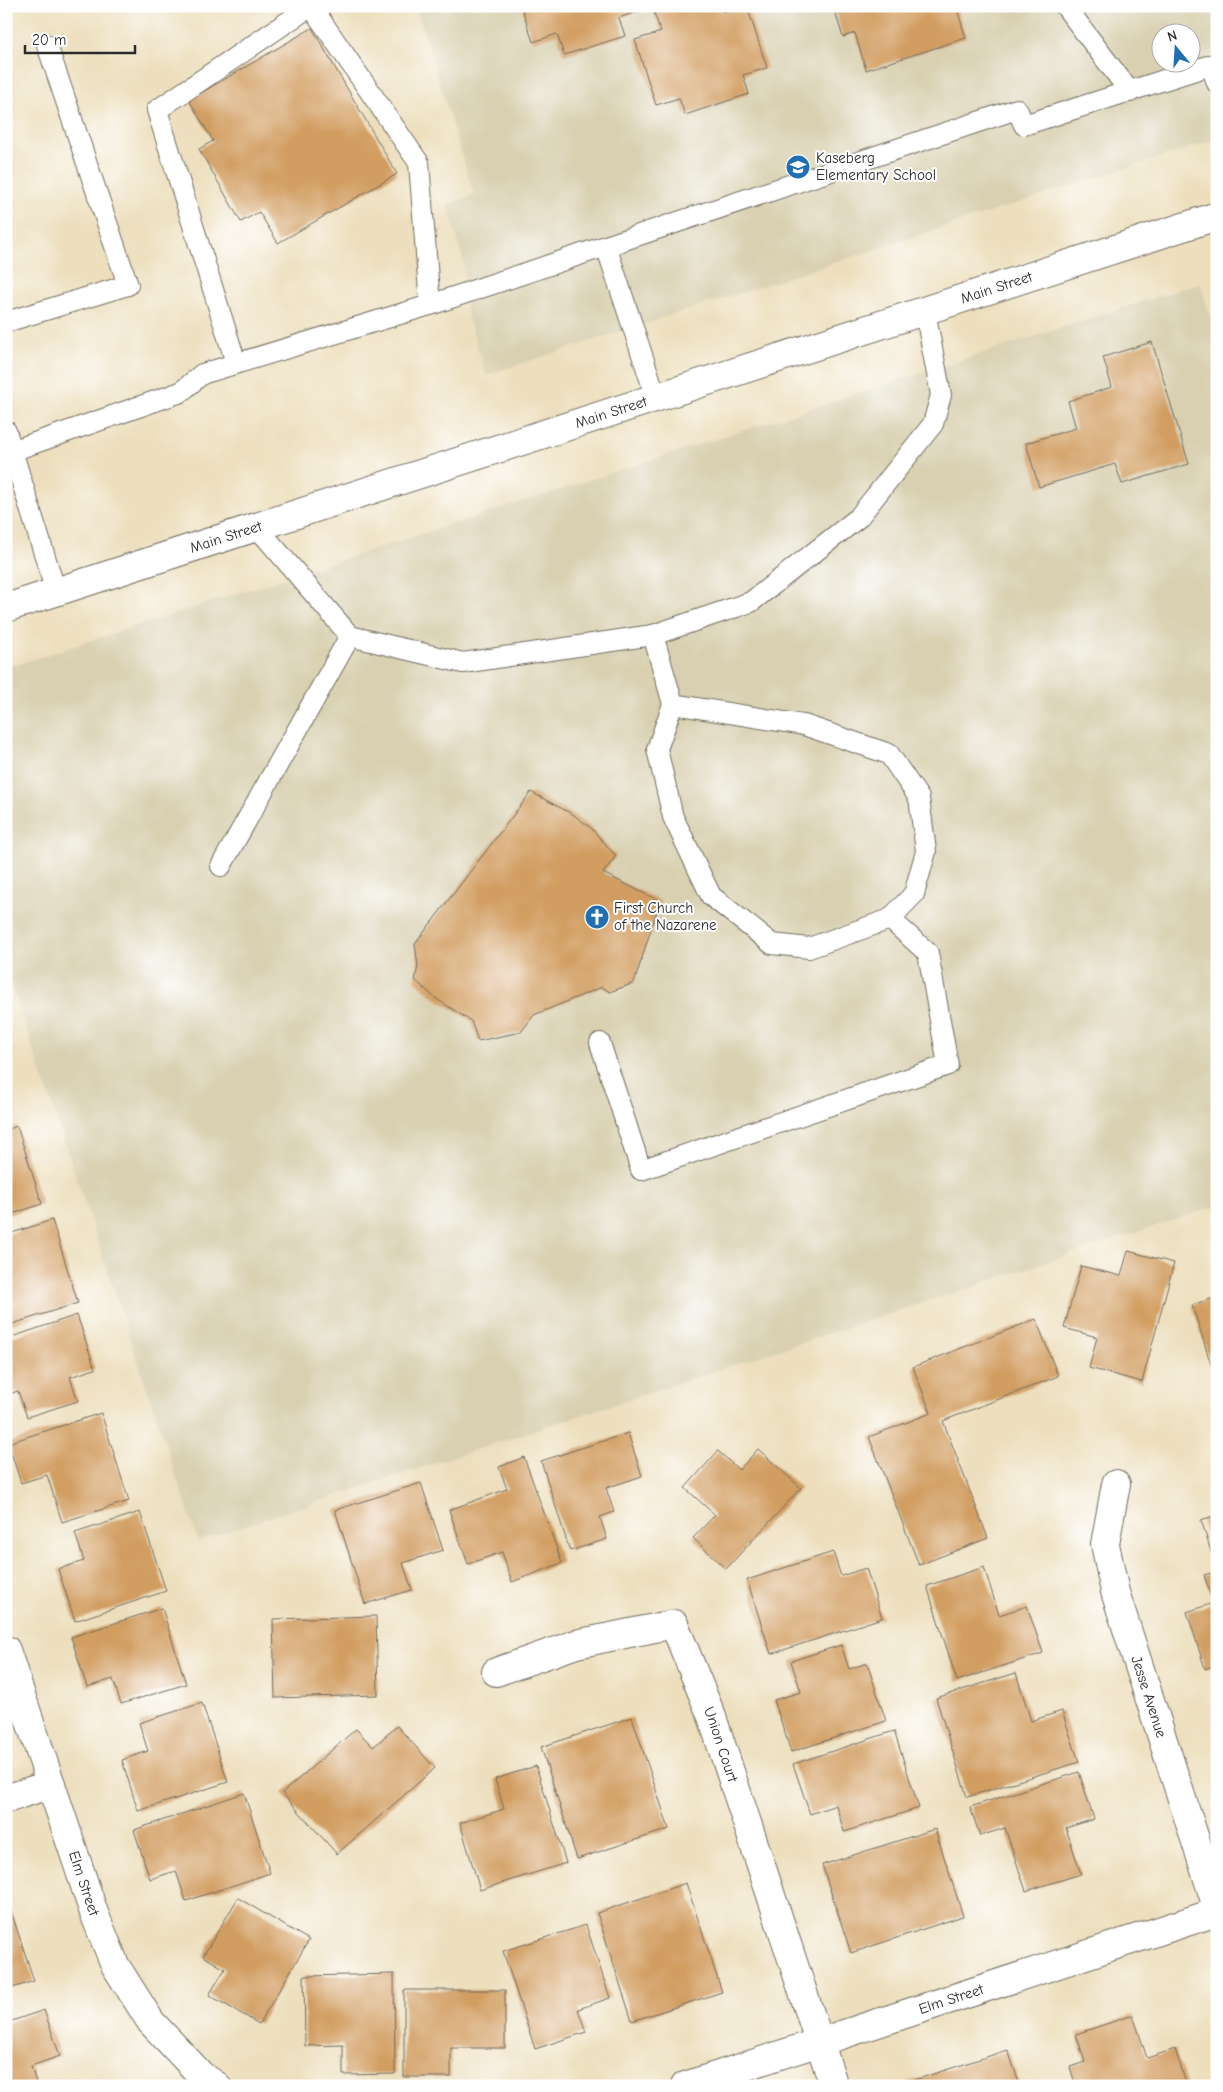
<svg xmlns="http://www.w3.org/2000/svg" width="1223" height="2092" viewBox="0 0 1223 2092" font-family="'Comic Neue',sans-serif">
  <style>
    .built { fill: #d9d0b1; fill-rule: evenodd }
    .building { fill: #d19d61 }
    .lines { fill: none; stroke-linecap: round; stroke-linejoin: round }
    .service-casing { stroke: #6f6a5e; stroke-width: 22 }
    .minor-casing { stroke: #6f6a5e; stroke-width: 30 }
    .tertiary-casing { stroke: #6f6a5e; stroke-width: 30 }
    .service { stroke: #fff; stroke-width: 20 }
    .minor { stroke: #fff; stroke-width: 28 }
    .tertiary { stroke: #fff; stroke-width: 28 }
    .labels { text-anchor: middle; dominant-baseline: central; stroke-width: 4; stroke-linejoin: round; paint-order: stroke }
    .poi-label { font-size: 15px; fill: #2b2b2b; stroke: #fff; text-anchor: start }
    .street-label { font-size: 15px; fill: #2b2b2b; stroke: #fff }
  </style>
  <rect width="100%" height="100%" fill="#fff"/>
  <filter id="ink" filterUnits="userSpaceOnUse"><feTurbulence type="fractalNoise" baseFrequency=".02" numOctaves="2"/><feDisplacementMap in="SourceGraphic" scale="10" xChannelSelector="R" yChannelSelector="G"/><feConvolveMatrix kernelMatrix="1 2 1 2 8 2 1 2 1" color-interpolation-filters="sRGB"/></filter>
  <filter id="wash" filterUnits="userSpaceOnUse"><feTurbulence type="fractalNoise" baseFrequency=".0096" numOctaves="4" result="noise"/><feDisplacementMap in="SourceGraphic" scale="20" xChannelSelector="R" yChannelSelector="G"/><feGaussianBlur stdDeviation="1.12" result="paint"/><feColorMatrix in="noise" values="0 0 0 0 0 0 0 0 0 0 0 0 0 0 0 0 0 1.4 0 .05"/><feComposite in="paint" operator="in"/></filter>
  <g filter="url(#wash)">
    <rect width="100%" height="100%" fill="#eddfbd"/>
    <g class="built">
      <path d="M 416,6 L 1217,6 L 1217,139 L 486,375 L 466,310 L 463,261 L 448,204 L 474,195 ZM 1160,32 L 1190,32 L 1190,62 L 1160,62 Z"/>
      <path d="M 1200,283 L 1217,335 L 1217,1206 L 198,1541 L 6,968 L 6,668 Z"/>
    </g>
    <g id="blocks">
      <g class="building">
        <path d="M 521,6 L 644,6 L 645,9 L 619,18 L 625,36 L 564,55 L 557,34 L 533,42 Z"/>
        <path d="M 675,6 L 720,6 L 722,12 L 747,6 L 767,68 L 743,75 L 749,94 L 685,115 L 679,98 L 656,105 L 635,40 L 661,32 L 654,13 Z"/>
        <path d="M 833,6 L 956,6 L 966,38 L 866,70 L 855,33 L 843,37 Z"/>
        <path d="M 312,28 L 397,174 L 278,243 L 259,212 L 241,222 L 199,149 L 213,141 L 189,100 Z"/>
        <path d="M 1152,342 L 1189,464 L 1122,484 L 1115,464 L 1039,487 L 1026,443 L 1076,428 L 1068,401 L 1112,387 L 1103,357 Z"/>
        <path d="M 531,792 L 574,815 L 591,828 L 616,856 L 603,873 L 660,901 L 634,983 L 610,992 L 602,987 L 534,1015 L 521,1032 L 478,1041 L 471,1021 L 435,998 L 415,980 L 418,966 L 415,944 Z"/>
        <path d="M 17,1126 L 42,1204 L 6,1216 L 6,1130 Z"/>
        <path d="M 52,1220 L 78,1303 L 6,1326 L 6,1235 Z"/>
        <path d="M 1128,1251 L 1174,1263 L 1142,1382 L 1089,1368 L 1097,1337 L 1064,1328 L 1081,1266 L 1121,1276 Z"/>
        <path d="M 1217,1297 L 1217,1380 L 1216,1380 L 1192,1305 Z"/>
        <path d="M 77,1315 L 95,1369 L 70,1377 L 78,1401 L 27,1417 L 18,1391 L 6,1395 L 6,1339 Z"/>
        <path d="M 1036,1319 L 1058,1376 L 943,1421 L 988,1538 L 919,1565 L 869,1437 L 931,1413 L 913,1367 Z"/>
        <path d="M 101,1413 L 129,1501 L 62,1522 L 47,1475 L 21,1483 L 8,1443 Z"/>
        <path d="M 628,1433 L 642,1476 L 606,1488 L 614,1512 L 600,1517 L 607,1539 L 570,1551 L 541,1461 Z"/>
        <path d="M 758,1449 L 801,1488 L 726,1569 L 693,1538 L 715,1515 L 685,1488 L 718,1451 L 739,1470 Z"/>
        <path d="M 524,1457 L 562,1563 L 512,1582 L 502,1552 L 468,1564 L 449,1510 L 507,1489 L 499,1467 Z"/>
        <path d="M 421,1483 L 443,1550 L 403,1563 L 412,1590 L 365,1604 L 335,1510 Z"/>
        <path d="M 140,1512 L 166,1591 L 75,1621 L 58,1569 L 84,1561 L 75,1533 Z"/>
        <path d="M 1217,1515 L 1217,1561 L 1214,1561 L 1201,1520 Z"/>
        <path d="M 833,1552 L 841,1576 L 866,1568 L 882,1618 L 771,1654 L 747,1580 Z"/>
        <path d="M 984,1567 L 999,1615 L 1027,1606 L 1043,1653 L 957,1681 L 927,1586 Z"/>
        <path d="M 1217,1571 L 1217,1665 L 1205,1669 L 1187,1612 L 1213,1603 L 1204,1575 Z"/>
        <path d="M 162,1608 L 186,1684 L 121,1704 L 113,1679 L 87,1687 L 71,1637 Z"/>
        <path d="M 376,1616 L 378,1695 L 275,1698 L 273,1619 Z"/>
        <path d="M 841,1645 L 849,1669 L 867,1663 L 886,1721 L 791,1752 L 774,1700 L 801,1692 L 791,1661 Z"/>
        <path d="M 1016,1673 L 1031,1721 L 1062,1711 L 1079,1762 L 967,1797 L 936,1698 Z"/>
        <path d="M 202,1703 L 228,1782 L 138,1811 L 122,1760 L 148,1751 L 139,1723 Z"/>
        <path d="M 632,1717 L 669,1829 L 577,1859 L 541,1747 Z"/>
        <path d="M 397,1726 L 435,1768 L 337,1854 L 282,1793 L 356,1729 L 373,1747 Z"/>
        <path d="M 894,1731 L 919,1808 L 844,1832 L 836,1805 L 810,1814 L 793,1764 Z"/>
        <path d="M 536,1766 L 566,1863 L 480,1890 L 460,1823 L 504,1809 L 495,1779 Z"/>
        <path d="M 1079,1772 L 1094,1819 L 1066,1828 L 1081,1874 L 1026,1891 L 1005,1828 L 980,1836 L 970,1807 Z"/>
        <path d="M 244,1793 L 270,1873 L 186,1901 L 176,1871 L 150,1879 L 134,1830 Z"/>
        <path d="M 935,1829 L 963,1916 L 851,1953 L 822,1865 Z"/>
        <path d="M 686,1883 L 722,1992 L 632,2021 L 597,1913 Z"/>
        <path d="M 6,1896 L 34,1981 L 6,1990 Z"/>
        <path d="M 238,1898 L 309,1940 L 259,2024 L 209,1995 L 225,1969 L 203,1956 Z"/>
        <path d="M 586,1925 L 610,1998 L 578,2009 L 586,2032 L 535,2049 L 503,1951 Z"/>
        <path d="M 394,1974 L 395,2074 L 343,2075 L 343,2045 L 305,2046 L 304,1976 Z"/>
        <path d="M 404,1990 L 505,1990 L 505,2048 L 451,2048 L 451,2077 L 404,2077 Z"/>
        <path d="M 44,2010 L 60,2056 L 31,2066 L 37,2086 L 6,2086 L 6,2023 Z"/>
        <path d="M 1133,2015 L 1147,2058 L 1175,2049 L 1187,2086 L 1076,2086 L 1070,2067 L 1085,2062 L 1076,2034 Z"/>
        <path d="M 1008,2050 L 1020,2086 L 899,2086 L 899,2085 Z"/>
      </g>
    </g>
  </g>
  <g filter="url(#ink)">
    <use href="#blocks" fill-opacity="0" stroke="#6f6a5e" stroke-width="1"/>
    <g class="lines">
      <defs>
        <g id="service">
          <path d="M 1065,6 L 1130,92"/>
          <path d="M 1211,65 L 1217,83"/>
          <path d="M 430,305 L 606,246"/>
          <path d="M 6,322 L 128,285 L 47,45"/>
          <path d="M 236,363 L 157,110 L 311,6"/>
          <path d="M 656,397 L 606,246 L 1017,109 L 1024,125 L 1217,63"/>
          <path d="M 6,431 L 56,592"/>
          <path d="M 6,453 L 181,392 L 202,374 L 430,305 L 419,163 L 311,6"/>
          <path d="M 257,527 L 350,636 L 463,663 L 653,635 L 751,602 L 858,518 L 933,424 L 941,395 L 925,311"/>
          <path d="M 653,635 L 673,704 L 804,725 L 889,754 L 919,798 L 926,851 L 914,894 L 890,919 L 809,948 L 772,944 L 711,896 L 673,817 L 657,749 L 673,704"/>
          <path d="M 221,866 L 350,636"/>
          <path d="M 600,1043 L 641,1170 L 948,1065 L 928,953 L 890,919"/>
        </g>
        <g id="minor">
          <path id="s1" d="M 1116,1484 L 1105,1544 L 1115,1592 L 1217,1907"/>
          <path id="s2" d="M 6,1650 L 94,1913 L 115,1965 L 151,2022 L 202,2076 L 217,2086"/>
          <path id="s3" d="M 496,1672 L 576,1644 L 674,1624 L 712,1717 L 834,2086"/>
          <path d="M 6,1799 L 51,1784"/>
          <path id="s4" d="M 685,2086 L 1217,1912"/>
        </g>
        <g id="tertiary">
          <path id="s5" d="M 6,608 L 1217,216"/>
        </g>
      </defs>
      <use href="#service" class="service-casing"/>
      <use href="#minor" class="minor-casing"/>
      <use href="#tertiary" class="tertiary-casing"/>
      <use href="#service" class="service"/>
      <use href="#minor" class="minor"/>
      <use href="#tertiary" class="tertiary"/>
    </g>
  </g>
  <defs>
    <symbol id="school-disc" viewBox="-11 -11 22 22"><circle r="9.5" fill="#1f6fb2" stroke="#fff"/><path d="M0-5L7-2L0 1L-7-2ZM-4 1L0 2.5L4 1V4Q0 6-4 4Z" fill="#fff"/></symbol>
    <symbol id="church-disc" viewBox="-11 -11 22 22"><circle r="9.5" fill="#1f6fb2" stroke="#fff"/><path d="M-1.2-6h2.4v3.5h3.3v2.4h-3.3V6h-2.4V-.1h-3.3v-2.4h3.3Z" fill="#fff"/></symbol>
  </defs>
  <g fill-rule="evenodd">
    <use href="#school-disc" x="784" y="153" width="28" height="28"/>
    <use href="#church-disc" x="583" y="903" width="28" height="28"/>
  </g>
  <g class="labels">
    <g class="poi-label">
      <text x="816" y="158">Kaseberg<tspan x="816" dy="17">Elementary School</tspan></text>
      <text x="614" y="908">First Church<tspan x="614" dy="17">of the Nazarene</tspan></text>
    </g>
    <g class="street-label">
      <text stroke="none"><textPath href="#s5" startOffset="1041">Main Street</textPath></text>
      <text stroke="none"><textPath href="#s5" startOffset="636">Main Street</textPath></text>
      <text stroke="none"><textPath href="#s5" startOffset="231">Main Street</textPath></text>
      <text stroke="none"><textPath href="#s1" startOffset="220">Jesse Avenue</textPath></text>
      <text stroke="none"><textPath href="#s3" startOffset="314">Union Court</textPath></text>
      <text stroke="none"><textPath href="#s2" startOffset="246">Elm Street</textPath></text>
      <text stroke="none"><textPath href="#s4" startOffset="280">Elm Street</textPath></text>
    </g>
  </g>
  <rect width="1223" height="2092" fill="none" stroke="#fff" stroke-width="25"/>
  <g transform="translate(1176 48) rotate(342)"><circle r="24" fill="#ffffff" stroke="#aaaaaa"/>
  <path d="M0-4L9 19L0 12L-9 19Z" fill="#1f6fb2"/>
  <text y="-8" font-size="14" font-weight="bold" text-anchor="middle" fill="#2b2b2b">N</text>
  </g>
  <path d="M25 45v8h110v-8" fill="none" stroke="#2b2b2b" stroke-width="2.5"/>
  <text x="32" y="45" font-size="15" fill="#2b2b2b" stroke="#ffffff" stroke-width="4" paint-order="stroke">20 m</text>
</svg>
